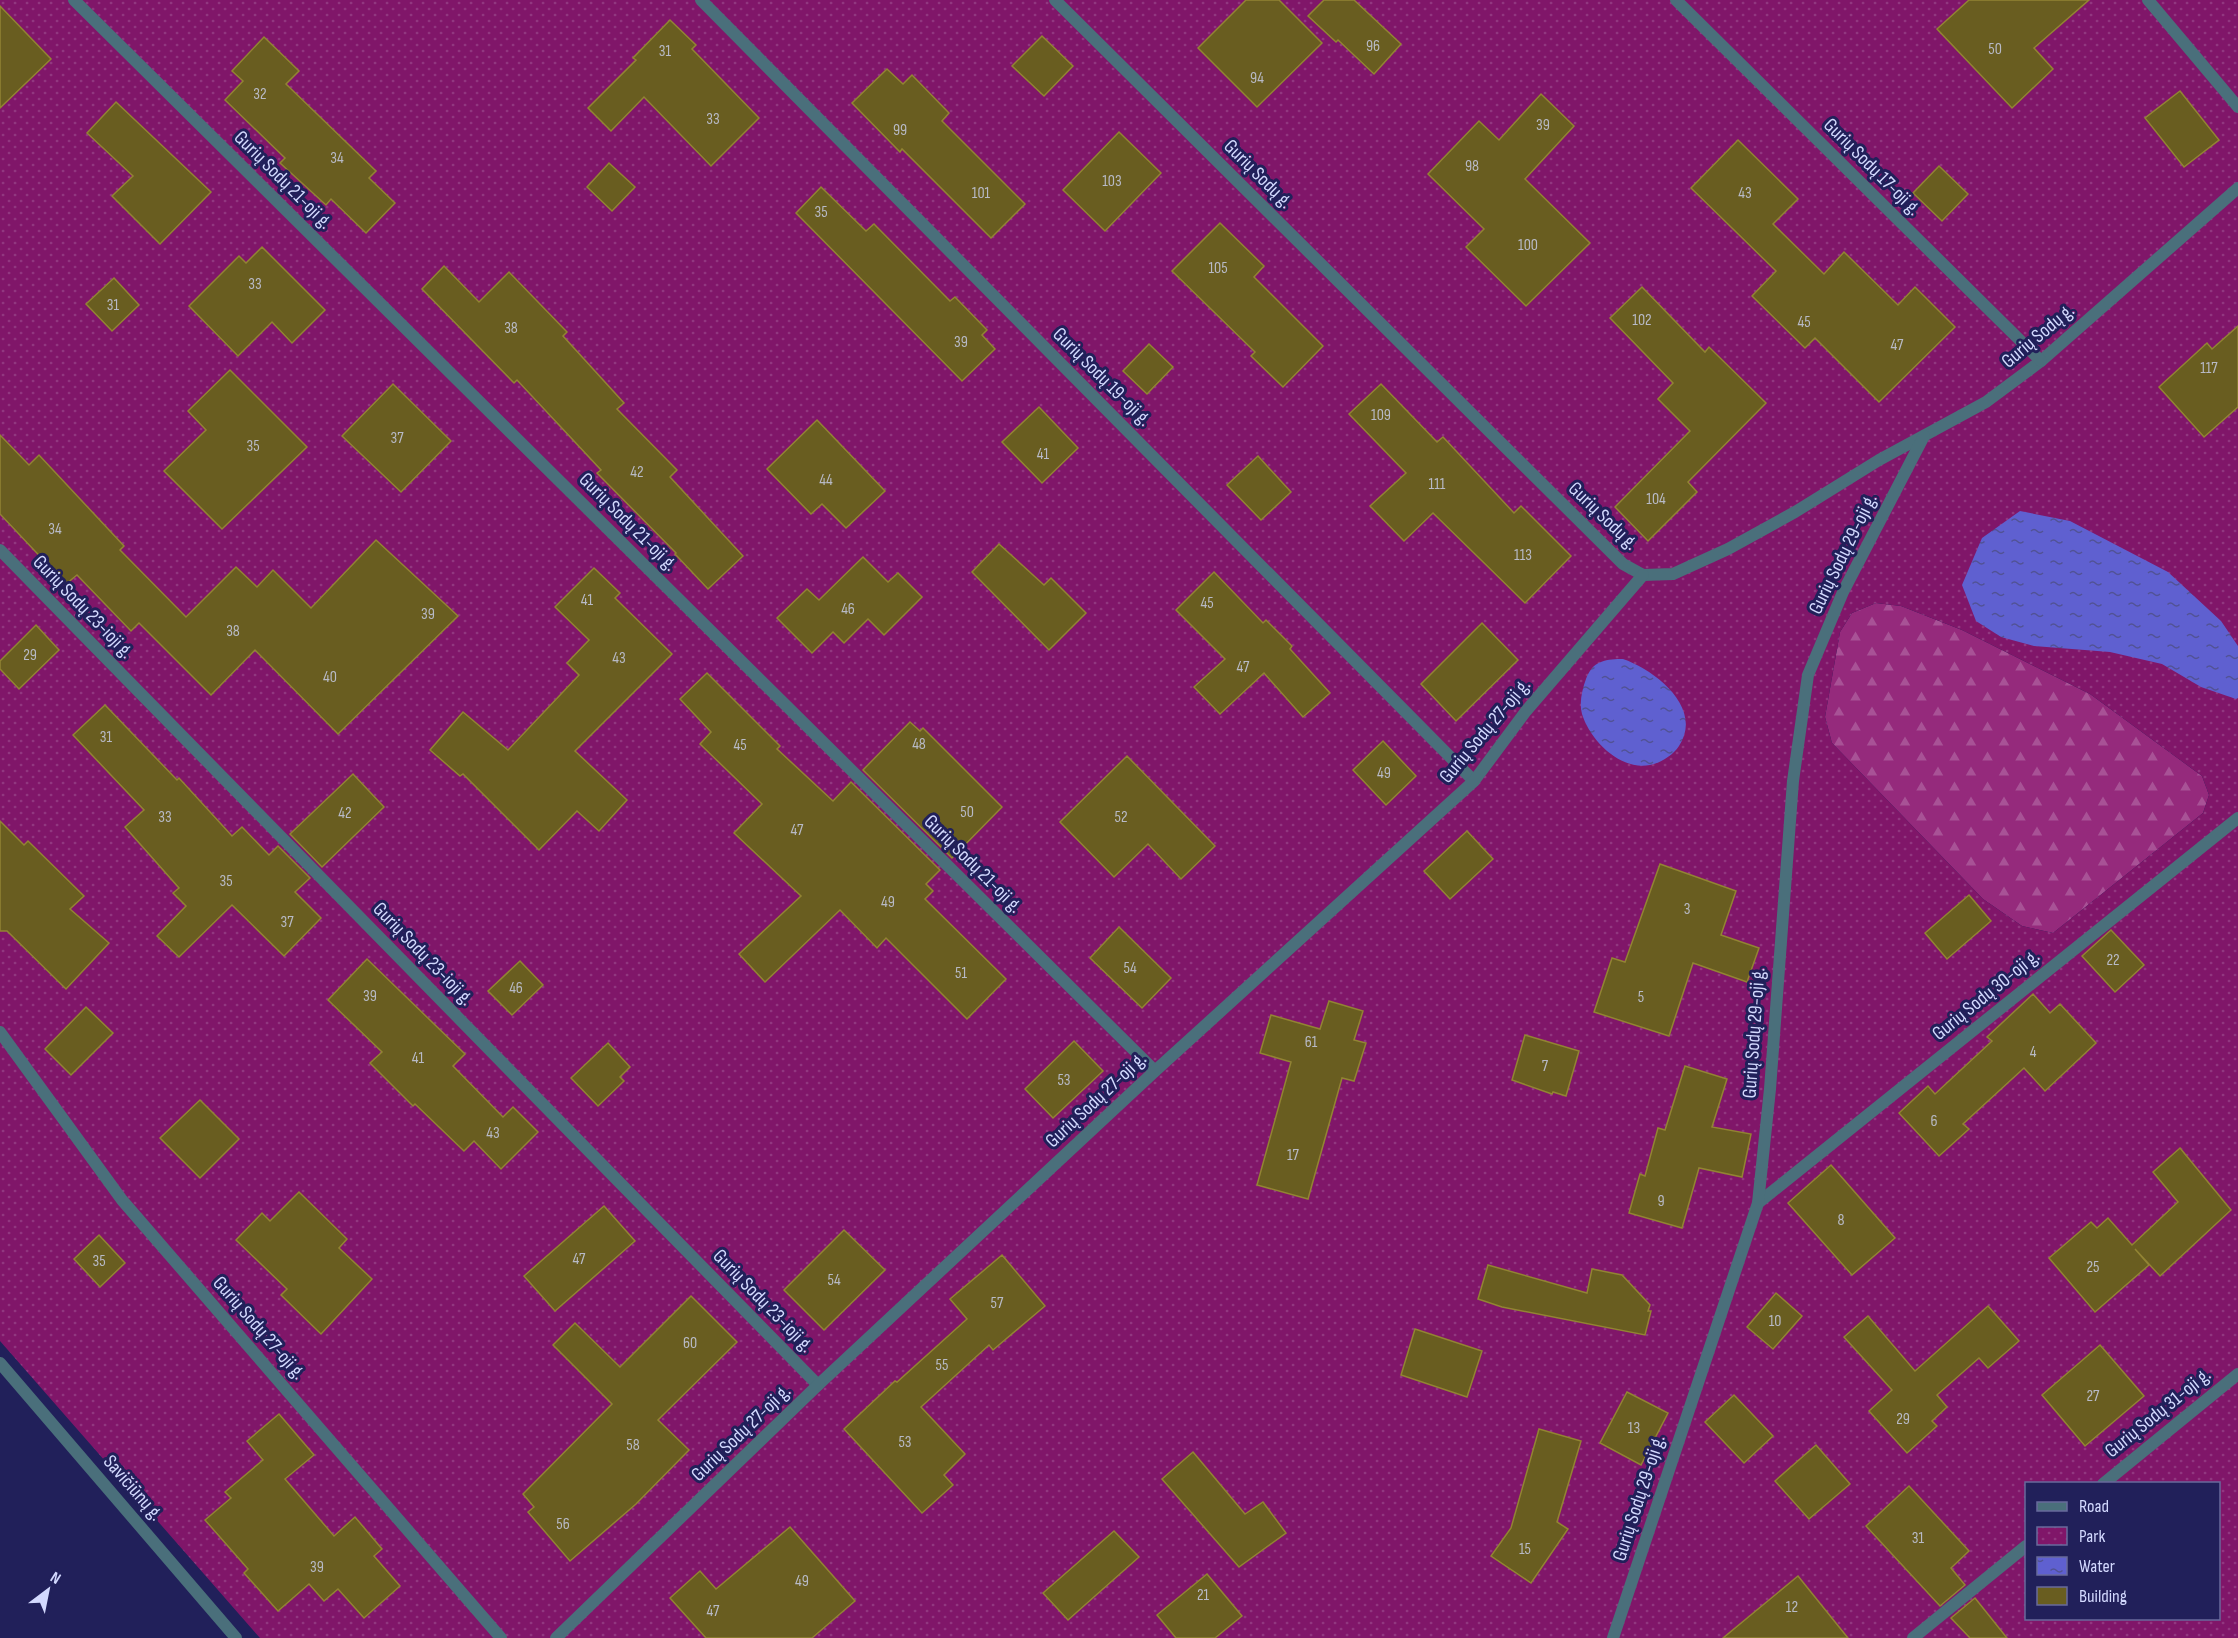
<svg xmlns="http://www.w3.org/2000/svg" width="2238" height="1638" viewBox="0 0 2238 1638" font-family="'Sofia Sans Condensed',sans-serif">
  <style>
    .forest { fill: url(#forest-firs) }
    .park { fill: url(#park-dots); fill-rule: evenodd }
    .water { fill: url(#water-ripples) }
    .building { fill: #695d20; stroke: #928433; stroke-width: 1.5 }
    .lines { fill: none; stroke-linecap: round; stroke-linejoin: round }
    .street { stroke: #4a6f7b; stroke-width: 12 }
    .labels { text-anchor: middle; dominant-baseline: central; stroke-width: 6; stroke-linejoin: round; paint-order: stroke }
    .number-label { font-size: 16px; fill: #b8bac6 }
    .street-label { font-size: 20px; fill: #d3d9fe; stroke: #21205a }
  </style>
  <defs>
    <pattern id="forest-firs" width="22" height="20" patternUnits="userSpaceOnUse" patternTransform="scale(1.5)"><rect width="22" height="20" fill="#952a7c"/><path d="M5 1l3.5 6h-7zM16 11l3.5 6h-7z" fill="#a85296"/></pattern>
    <pattern id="park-dots" width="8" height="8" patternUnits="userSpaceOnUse" patternTransform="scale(1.5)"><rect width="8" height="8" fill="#801669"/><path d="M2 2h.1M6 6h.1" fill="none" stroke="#913780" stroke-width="1.8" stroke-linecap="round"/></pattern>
    <pattern id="water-ripples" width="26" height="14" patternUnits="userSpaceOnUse" patternTransform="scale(1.5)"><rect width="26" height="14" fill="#5f60d0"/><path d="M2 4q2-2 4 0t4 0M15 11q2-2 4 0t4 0" fill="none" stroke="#515295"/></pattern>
  </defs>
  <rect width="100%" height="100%" fill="#21205a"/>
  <path class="forest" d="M 1876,603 L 1901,606 L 1962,630 L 2090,694 L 2202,776 L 2209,795 L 2203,813 L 2053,933 L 2022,926 L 1983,899 L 1832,743 L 1825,717 L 1840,632 L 1852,613 Z"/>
  <path class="park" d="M 0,0 L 2238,0 L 2238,1638 L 260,1638 L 0,1341 ZM 1876,603 L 1901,606 L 1962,630 L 2090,694 L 2202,776 L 2209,795 L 2203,813 L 2053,933 L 2022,926 L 1983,899 L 1832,743 L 1825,717 L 1840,632 L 1852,613 ZM 2026,1484 L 2218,1484 L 2218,1618 L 2026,1618 Z"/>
  <g class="water">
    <path d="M 2020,511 L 2070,521 L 2168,572 L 2221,621 L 2238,646 L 2238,698 L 2236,699 L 2201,687 L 2162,664 L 2110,652 L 2034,646 L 2001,637 L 1976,621 L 1962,585 L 1982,538 Z"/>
    <path d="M 1623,659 C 1655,670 1704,708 1679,746 C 1673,755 1661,763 1650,765 C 1620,771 1590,740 1582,714 C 1579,703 1582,690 1586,679 C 1589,671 1593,665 1601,662 C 1608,659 1616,659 1623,659 Z"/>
  </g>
  <g class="building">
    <path d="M 1246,0 L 1279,0 L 1322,43 L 1257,107 L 1198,48 Z"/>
    <path d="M 1324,0 L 1354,0 L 1401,44 L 1374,74 L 1338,40 L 1336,42 L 1308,16 Z"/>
    <path d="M 1969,0 L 2089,0 L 2034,48 L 2053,69 L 2012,108 L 1937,29 Z"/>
    <path d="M 0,6 L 51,59 L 0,108 Z"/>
    <path d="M 670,20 L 696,45 L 692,49 L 759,118 L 711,166 L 644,97 L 611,131 L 588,108 L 636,60 L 633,58 Z"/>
    <path d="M 1042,36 L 1073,66 L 1044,96 L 1012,66 Z"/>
    <path d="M 264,37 L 299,71 L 286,84 L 376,171 L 369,178 L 395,203 L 366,233 L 331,199 L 326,205 L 280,163 L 285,158 L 225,100 L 243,81 L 232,71 Z"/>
    <path d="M 887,69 L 903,84 L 912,75 L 949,113 L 942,121 L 1025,204 L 991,238 L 902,149 L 900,152 L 852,103 Z"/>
    <path d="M 2180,91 L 2219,140 L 2184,167 L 2145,118 Z"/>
    <path d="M 1541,94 L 1574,126 L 1525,179 L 1590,243 L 1526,306 L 1466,247 L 1484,229 L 1428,174 L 1479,121 L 1499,140 Z"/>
    <path d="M 116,102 L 211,192 L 160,244 L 112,196 L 133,176 L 87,133 Z"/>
    <path d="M 1119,132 L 1161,173 L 1105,231 L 1063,190 Z"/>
    <path d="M 1738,140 L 1798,199 L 1773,224 L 1824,274 L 1844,252 L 1898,305 L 1915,287 L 1955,327 L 1879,402 L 1815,338 L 1805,348 L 1752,296 L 1776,271 L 1691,188 Z"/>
    <path d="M 609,163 L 635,187 L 612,211 L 587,187 Z"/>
    <path d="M 1939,166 L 1968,194 L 1942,221 L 1913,193 Z"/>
    <path d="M 821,187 L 866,231 L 874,224 L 950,301 L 955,297 L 987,330 L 982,335 L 995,349 L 962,381 L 796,213 Z"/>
    <path d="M 1220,223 L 1264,266 L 1254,277 L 1323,346 L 1283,387 L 1251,356 L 1255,352 L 1172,271 Z"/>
    <path d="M 262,247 L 325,310 L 292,343 L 272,322 L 238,356 L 189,306 L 239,256 L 246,263 Z"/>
    <path d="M 444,266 L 479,302 L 509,272 L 567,332 L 563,336 L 624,403 L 617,409 L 677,470 L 670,477 L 743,556 L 708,589 L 675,554 L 676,553 L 597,473 L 601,470 L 517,380 L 514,383 L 422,289 Z"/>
    <path d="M 114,278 L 139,305 L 112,331 L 86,304 Z"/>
    <path d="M 1642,287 L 1705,352 L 1709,347 L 1766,403 L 1688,482 L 1697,492 L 1648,541 L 1615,507 L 1690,431 L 1658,399 L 1673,383 L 1610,318 Z"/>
    <path d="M 2238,326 L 2238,407 L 2204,437 L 2159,387 L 2207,343 L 2212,349 Z"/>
    <path d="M 1149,344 L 1173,367 L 1147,394 L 1123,371 Z"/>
    <path d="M 230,370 L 307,447 L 222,529 L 164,471 L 206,430 L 188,411 Z"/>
    <path d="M 393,384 L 451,441 L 401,492 L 342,436 Z"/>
    <path d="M 1381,384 L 1437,442 L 1443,437 L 1514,513 L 1521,506 L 1571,556 L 1525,603 L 1433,513 L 1404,541 L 1370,506 L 1406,473 L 1349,414 Z"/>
    <path d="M 1039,407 L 1078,448 L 1042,483 L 1002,442 Z"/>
    <path d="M 817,420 L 885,491 L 846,528 L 822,504 L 811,514 L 767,469 Z"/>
    <path d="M 0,435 L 29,465 L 39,455 L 124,546 L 120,550 L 186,617 L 236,567 L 257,587 L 273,570 L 311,608 L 376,540 L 458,616 L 338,734 L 255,650 L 211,695 L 139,623 L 131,631 L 77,575 L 66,584 L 0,514 Z"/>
    <path d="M 1258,456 L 1291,492 L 1261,520 L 1227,485 Z"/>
    <path d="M 999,544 L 1044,585 L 1051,578 L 1086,613 L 1049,650 L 972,572 Z"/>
    <path d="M 863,557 L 888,582 L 898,573 L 922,597 L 884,635 L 868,619 L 844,643 L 833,632 L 812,653 L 777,618 L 807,589 L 819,600 Z"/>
    <path d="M 594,568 L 620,593 L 615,598 L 672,654 L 575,751 L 627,800 L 599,831 L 577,811 L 539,850 L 463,774 L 460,776 L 430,750 L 463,712 L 508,750 L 579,675 L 567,663 L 589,640 L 555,607 Z"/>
    <path d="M 1214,572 L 1263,623 L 1266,620 L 1292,646 L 1290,649 L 1330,693 L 1303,717 L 1264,673 L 1220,714 L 1194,687 L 1225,659 L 1176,610 Z"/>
    <path d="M 1482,623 L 1518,660 L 1456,721 L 1421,684 Z"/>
    <path d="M 36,625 L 59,650 L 19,689 L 0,669 L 0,661 Z"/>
    <path d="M 707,673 L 780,746 L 777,749 L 833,801 L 851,782 L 940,870 L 926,884 L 933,891 L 925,899 L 1006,979 L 967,1019 L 886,938 L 877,948 L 840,910 L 765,982 L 739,954 L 801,896 L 734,833 L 762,804 L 700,744 L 711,732 L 680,699 Z"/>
    <path d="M 105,705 L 177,780 L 179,778 L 232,836 L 242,827 L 269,855 L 278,846 L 310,878 L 295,892 L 321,918 L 284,956 L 232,905 L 179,957 L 157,936 L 186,906 L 173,893 L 179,888 L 125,827 L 144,810 L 73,735 Z"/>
    <path d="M 910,722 L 920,731 L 923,728 L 1002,807 L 952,858 L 863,770 Z"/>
    <path d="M 1383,741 L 1416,776 L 1386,805 L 1353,770 Z"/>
    <path d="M 1127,756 L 1215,846 L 1181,879 L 1148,844 L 1114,877 L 1060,822 Z"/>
    <path d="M 353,774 L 384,807 L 322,867 L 290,834 Z"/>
    <path d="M 0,821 L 24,845 L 28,841 L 84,896 L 70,909 L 109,943 L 66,989 L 7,931 L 0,931 Z"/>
    <path d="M 1467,831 L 1493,859 L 1450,899 L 1424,871 Z"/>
    <path d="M 1660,864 L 1736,891 L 1721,935 L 1759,948 L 1747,982 L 1693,963 L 1669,1036 L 1594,1012 L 1612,958 L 1625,962 Z"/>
    <path d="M 1969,895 L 1991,921 L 1947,959 L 1925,933 Z"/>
    <path d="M 1119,927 L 1171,978 L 1142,1008 L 1090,958 Z"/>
    <path d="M 2111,930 L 2144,965 L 2115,992 L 2082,956 Z"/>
    <path d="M 367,959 L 465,1054 L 453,1066 L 503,1117 L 513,1107 L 538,1132 L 501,1169 L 474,1141 L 464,1151 L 415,1104 L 413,1106 L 370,1063 L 382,1052 L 328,1000 Z"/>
    <path d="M 520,961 L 543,985 L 512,1015 L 488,991 Z"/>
    <path d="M 2033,994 L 2050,1013 L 2060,1004 L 2096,1043 L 2045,1091 L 2024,1068 L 1963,1124 L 1969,1129 L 1939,1156 L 1899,1113 L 1928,1086 L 1935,1094 L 1992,1041 L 1987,1037 Z"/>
    <path d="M 1329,1001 L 1363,1011 L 1354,1040 L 1366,1043 L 1354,1081 L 1342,1078 L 1308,1199 L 1257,1185 L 1291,1062 L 1260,1053 L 1271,1015 L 1320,1029 Z"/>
    <path d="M 86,1007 L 113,1033 L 71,1075 L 45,1049 Z"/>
    <path d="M 1525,1035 L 1579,1051 L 1566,1096 L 1553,1092 L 1552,1094 L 1512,1080 Z"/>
    <path d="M 1074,1041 L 1103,1071 L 1053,1118 L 1025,1089 Z"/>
    <path d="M 608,1043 L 630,1067 L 620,1077 L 624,1081 L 598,1106 L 571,1078 Z"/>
    <path d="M 1685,1066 L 1727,1079 L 1712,1127 L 1751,1134 L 1742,1177 L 1699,1168 L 1682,1228 L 1629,1213 L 1640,1174 L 1645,1176 L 1658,1128 L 1665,1130 Z"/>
    <path d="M 200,1100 L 239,1139 L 200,1178 L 160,1138 Z"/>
    <path d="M 2180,1148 L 2231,1210 L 2160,1276 L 2135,1249 L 2149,1265 L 2095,1312 L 2049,1258 L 2091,1222 L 2097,1228 L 2108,1218 L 2132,1245 L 2178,1202 L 2153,1172 Z"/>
    <path d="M 1831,1165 L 1895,1238 L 1852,1275 L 1788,1203 Z"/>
    <path d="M 299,1192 L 347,1239 L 339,1248 L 372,1279 L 321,1334 L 281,1295 L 287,1289 L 236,1240 L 262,1213 L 270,1221 Z"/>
    <path d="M 604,1206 L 635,1241 L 555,1311 L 524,1276 Z"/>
    <path d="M 844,1230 L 885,1270 L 824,1330 L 784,1290 Z"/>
    <path d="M 99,1235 L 125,1263 L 100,1287 L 74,1259 Z"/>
    <path d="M 1002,1255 L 1045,1306 L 993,1350 L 989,1345 L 921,1407 L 965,1454 L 944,1475 L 953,1485 L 922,1513 L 844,1429 L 895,1381 L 897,1382 L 967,1319 L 950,1299 Z"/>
    <path d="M 1488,1265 L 1587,1293 L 1592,1269 L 1622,1275 L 1650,1305 L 1648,1311 L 1651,1311 L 1645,1335 L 1502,1307 L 1478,1299 Z"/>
    <path d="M 1776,1293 L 1802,1316 L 1773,1349 L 1747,1327 Z"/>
    <path d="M 691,1296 L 737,1342 L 658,1420 L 689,1450 L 636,1504 L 570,1561 L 528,1512 L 534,1507 L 523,1494 L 612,1404 L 553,1345 L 575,1323 L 620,1367 Z"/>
    <path d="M 1988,1306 L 2019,1341 L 1988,1368 L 1979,1358 L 1937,1395 L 1947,1407 L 1932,1421 L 1937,1426 L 1907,1453 L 1869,1411 L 1892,1390 L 1844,1337 L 1868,1316 L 1915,1371 Z"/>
    <path d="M 1415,1329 L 1482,1351 L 1467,1397 L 1401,1375 Z"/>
    <path d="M 2100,1345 L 2144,1396 L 2085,1446 L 2042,1395 Z"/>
    <path d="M 1627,1392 L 1668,1413 L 1641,1465 L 1600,1443 Z"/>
    <path d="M 1734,1395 L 1773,1436 L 1744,1463 L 1705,1422 Z"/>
    <path d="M 279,1414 L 314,1455 L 285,1479 L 334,1536 L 355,1517 L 382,1549 L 374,1556 L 400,1586 L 364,1618 L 338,1589 L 324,1601 L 309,1584 L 278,1611 L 244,1573 L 248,1569 L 205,1520 L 231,1498 L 225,1492 L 263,1460 L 247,1441 Z"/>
    <path d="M 1539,1429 L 1581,1441 L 1557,1522 L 1568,1529 L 1531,1583 L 1491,1556 L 1511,1528 Z"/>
    <path d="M 1816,1445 L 1850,1484 L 1809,1519 L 1775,1481 Z"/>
    <path d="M 1193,1452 L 1245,1514 L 1263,1502 L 1286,1533 L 1239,1567 L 1162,1479 Z"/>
    <path d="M 1909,1486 L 1969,1551 L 1951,1568 L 1965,1585 L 1940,1606 L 1866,1526 Z"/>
    <path d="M 790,1527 L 855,1601 L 812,1638 L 706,1638 L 670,1598 L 700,1571 L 716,1589 Z"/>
    <path d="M 1114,1531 L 1139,1557 L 1068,1620 L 1043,1593 Z"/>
    <path d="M 1207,1574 L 1242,1616 L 1215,1638 L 1176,1638 L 1157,1615 Z"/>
    <path d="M 1798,1576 L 1848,1638 L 1723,1638 Z"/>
    <path d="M 1975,1598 L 2007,1638 L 1970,1638 L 1951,1618 Z"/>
  </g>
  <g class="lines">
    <g class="street">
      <path d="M 74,0 L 1155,1071"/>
      <path d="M 701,0 L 1474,781"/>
      <path d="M 1055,0 L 1623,564 L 1643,575 L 1673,574 L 1728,549 L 1795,512 L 1879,460 L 1986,402 L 2041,361 L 2238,188"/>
      <path d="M 1676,0 L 2041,361"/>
      <path d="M 2148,0 L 2238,107"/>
      <path d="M 0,550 L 818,1385"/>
      <path d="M 0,1032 L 122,1200 L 501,1638"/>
      <path d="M 1758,1203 L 2238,818"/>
      <path d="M 0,1363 L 236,1638"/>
      <path d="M 2103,1484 L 2238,1374"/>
      <path d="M 556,1638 L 818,1385 L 1155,1071 L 1474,781 L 1526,711 L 1643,575"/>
      <path d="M 1613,1638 L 1758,1203 L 1770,1089 L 1793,781 L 1808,675 L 1843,592 L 1924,436"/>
      <path d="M 1913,1638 L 2026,1546"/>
    </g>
  </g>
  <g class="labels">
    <g class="number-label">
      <text x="1373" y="46">96</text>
      <text x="1995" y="49">50</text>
      <text x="665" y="51">31</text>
      <text x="1257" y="78">94</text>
      <text x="260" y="94">32</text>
      <text x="713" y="119">33</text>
      <text x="1543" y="125">39</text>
      <text x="900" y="130">99</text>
      <text x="337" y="158">34</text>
      <text x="1472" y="166">98</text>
      <text x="1112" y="181">103</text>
      <text x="981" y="193">101</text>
      <text x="1745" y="193">43</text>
      <text x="821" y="212">35</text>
      <text x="1528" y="245">100</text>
      <text x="1218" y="268">105</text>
      <text x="255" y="284">33</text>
      <text x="113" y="305">31</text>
      <text x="1642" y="320">102</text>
      <text x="1804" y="322">45</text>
      <text x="511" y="328">38</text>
      <text x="961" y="342">39</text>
      <text x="1897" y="345">47</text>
      <text x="2209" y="368">117</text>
      <text x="1381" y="415">109</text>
      <text x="397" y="438">37</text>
      <text x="253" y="446">35</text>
      <text x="1043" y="454">41</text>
      <text x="637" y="472">42</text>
      <text x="826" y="480">44</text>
      <text x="1437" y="484">111</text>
      <text x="1656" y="499">104</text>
      <text x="55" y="529">34</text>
      <text x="1523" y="555">113</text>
      <text x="587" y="600">41</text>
      <text x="1207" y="603">45</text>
      <text x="848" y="609">46</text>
      <text x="428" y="614">39</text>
      <text x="233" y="631">38</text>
      <text x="30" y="655">29</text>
      <text x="619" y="658">43</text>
      <text x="1243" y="667">47</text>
      <text x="330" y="677">40</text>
      <text x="106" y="737">31</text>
      <text x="919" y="744">48</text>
      <text x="740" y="745">45</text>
      <text x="1384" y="773">49</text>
      <text x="967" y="812">50</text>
      <text x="345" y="813">42</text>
      <text x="165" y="817">33</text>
      <text x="1121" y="817">52</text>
      <text x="797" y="830">47</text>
      <text x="226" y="881">35</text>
      <text x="888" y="902">49</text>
      <text x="1687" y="909">3</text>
      <text x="287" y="922">37</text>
      <text x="2113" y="960">22</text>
      <text x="1130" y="968">54</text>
      <text x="961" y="973">51</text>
      <text x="516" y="988">46</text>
      <text x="370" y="996">39</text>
      <text x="1641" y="997">5</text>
      <text x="1311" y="1042">61</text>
      <text x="2033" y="1052">4</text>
      <text x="418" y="1058">41</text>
      <text x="1545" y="1066">7</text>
      <text x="1064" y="1080">53</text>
      <text x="1934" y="1121">6</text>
      <text x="493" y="1133">43</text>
      <text x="1293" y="1155">17</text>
      <text x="1661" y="1201">9</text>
      <text x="1841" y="1220">8</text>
      <text x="579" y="1259">47</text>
      <text x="99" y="1261">35</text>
      <text x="2093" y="1267">25</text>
      <text x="834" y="1280">54</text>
      <text x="997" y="1303">57</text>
      <text x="1775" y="1321">10</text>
      <text x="690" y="1343">60</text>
      <text x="942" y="1365">55</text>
      <text x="2093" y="1396">27</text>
      <text x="1903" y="1419">29</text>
      <text x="1634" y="1428">13</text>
      <text x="905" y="1442">53</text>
      <text x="633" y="1445">58</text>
      <text x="563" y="1524">56</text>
      <text x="1918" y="1538">31</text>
      <text x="1525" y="1549">15</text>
      <text x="317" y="1567">39</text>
      <text x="802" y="1581">49</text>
      <text x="1203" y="1595">21</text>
      <text x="1792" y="1607">12</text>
      <text x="713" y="1611">47</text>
    </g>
    <g class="street-label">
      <text transform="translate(1872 167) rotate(45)">Gurių Sodų 17-oji g.</text>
      <text transform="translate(1258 174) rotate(45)">Gurių Sodų g.</text>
      <text transform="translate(283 180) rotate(45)">Gurių Sodų 21-oji g.</text>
      <text transform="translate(2038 336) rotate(-40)">Gurių Sodų g.</text>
      <text transform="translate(1102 377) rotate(45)">Gurių Sodų 19-oji g.</text>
      <text transform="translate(1603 516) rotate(44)">Gurių Sodų g.</text>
      <text transform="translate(628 522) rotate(45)">Gurių Sodų 21-oji g.</text>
      <text transform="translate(1843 554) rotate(-64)">Gurių Sodų 29-oji g.</text>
      <text transform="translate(83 607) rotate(46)">Gurių Sodų 23-ioji g.</text>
      <text transform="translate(1485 731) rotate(-50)">Gurių Sodų 27-oji g.</text>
      <text transform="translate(973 864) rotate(45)">Gurių Sodų 21-oji g.</text>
      <text transform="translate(423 954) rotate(46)">Gurių Sodų 23-ioji g.</text>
      <text transform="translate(1986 995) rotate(-39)">Gurių Sodų 30-oji g.</text>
      <text transform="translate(1754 1033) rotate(-86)">Gurių Sodų 29-oji g.</text>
      <text transform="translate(1096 1100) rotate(-43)">Gurių Sodų 27-oji g.</text>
      <text transform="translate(763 1301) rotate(46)">Gurių Sodų 23-ioji g.</text>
      <text transform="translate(259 1328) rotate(49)">Gurių Sodų 27-oji g.</text>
      <text transform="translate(2158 1413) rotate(-39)">Gurių Sodų 31-oji g.</text>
      <text transform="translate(741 1433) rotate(-44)">Gurių Sodų 27-oji g.</text>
      <text transform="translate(133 1488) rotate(49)">Savičiūnų g.</text>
      <text transform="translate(1639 1498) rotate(-72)">Gurių Sodų 29-oji g.</text>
    </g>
  </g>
  <rect x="2025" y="1482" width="195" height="138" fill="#21205a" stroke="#686a9c" stroke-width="1.5"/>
  <rect x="2037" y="1502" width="30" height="9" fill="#4a6f7b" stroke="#686a9c" stroke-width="1.5"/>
  <text x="2079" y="1512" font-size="18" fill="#d3d9fe">Road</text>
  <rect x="2037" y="1527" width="30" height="18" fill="url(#park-dots)" stroke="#686a9c" stroke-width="1.5"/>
  <text x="2079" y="1542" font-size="18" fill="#d3d9fe">Park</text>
  <rect x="2037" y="1557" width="30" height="18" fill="url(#water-ripples)" stroke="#686a9c" stroke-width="1.5"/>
  <text x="2079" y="1572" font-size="18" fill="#d3d9fe">Water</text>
  <rect x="2037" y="1587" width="30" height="18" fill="#695d20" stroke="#686a9c" stroke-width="1.5"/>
  <text x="2079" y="1602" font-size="18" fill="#d3d9fe">Building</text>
  <g transform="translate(48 1590) rotate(32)" stroke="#21205a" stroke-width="4.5" paint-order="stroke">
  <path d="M0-4.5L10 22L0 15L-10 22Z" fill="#d3d9fe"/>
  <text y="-9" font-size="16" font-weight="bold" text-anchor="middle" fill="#d3d9fe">N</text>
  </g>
</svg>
